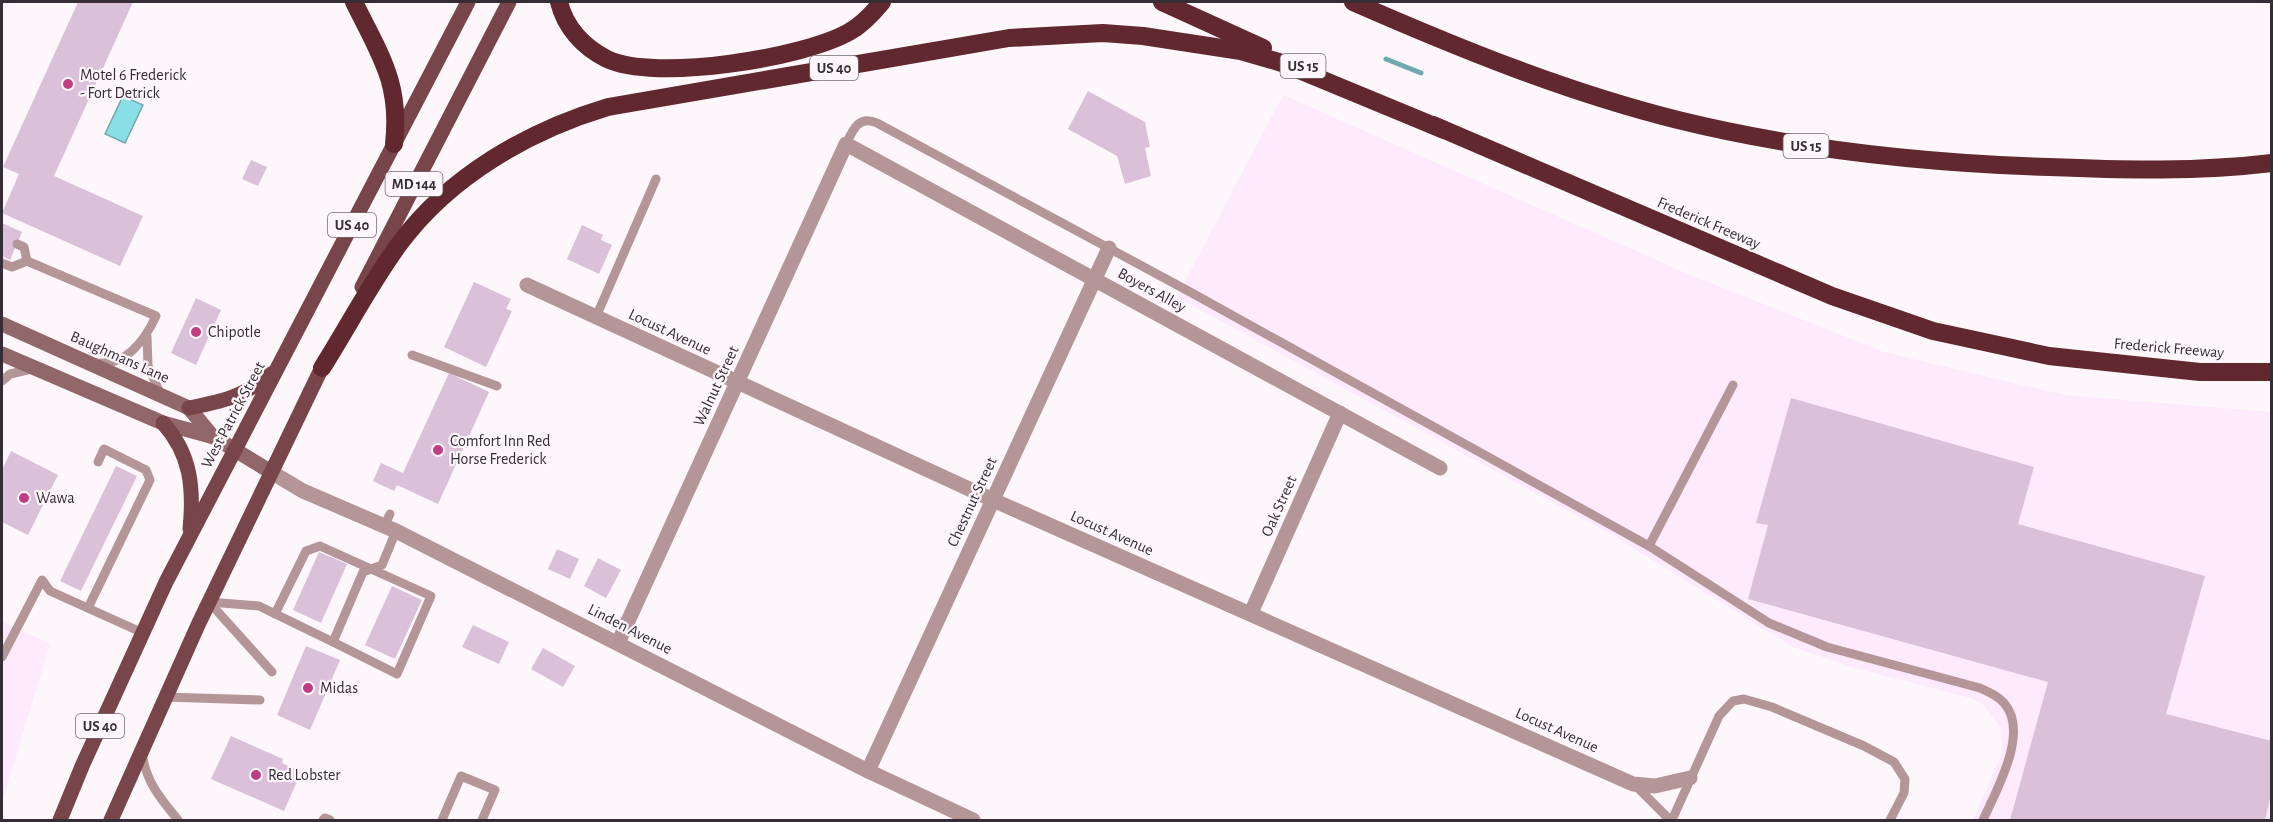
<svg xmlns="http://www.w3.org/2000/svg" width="2273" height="822" viewBox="0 0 2273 822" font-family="'Alegreya Sans',sans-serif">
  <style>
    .built { fill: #feeafd }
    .water { fill: #8adee6; stroke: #71a9b1; stroke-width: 1.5 }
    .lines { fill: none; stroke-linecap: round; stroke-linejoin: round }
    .stream { stroke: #71a9b1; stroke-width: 5 }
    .building { fill: #dac0d9 }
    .service { stroke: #b59698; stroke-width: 9 }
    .minor { stroke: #b59698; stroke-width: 15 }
    .secondary { stroke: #92676a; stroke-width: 15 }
    .primary { stroke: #78454a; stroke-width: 15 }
    .motorway { stroke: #61282f; stroke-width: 18 }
    .poi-dot { fill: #c03d84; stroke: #fdf7fc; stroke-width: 2 }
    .labels { text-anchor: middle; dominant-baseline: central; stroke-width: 4.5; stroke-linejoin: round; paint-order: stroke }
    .shield { fill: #fdf7fc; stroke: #726a71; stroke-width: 1.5 }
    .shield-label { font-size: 15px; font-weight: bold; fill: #372d36 }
    .poi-label { font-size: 16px; fill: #372d36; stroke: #fdf7fc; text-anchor: start }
    .street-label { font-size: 16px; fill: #372d36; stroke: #fdf7fc }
  </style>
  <rect width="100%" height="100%" fill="#fdf7fc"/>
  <g class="built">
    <path d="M 1283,95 L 1688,274 L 1884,352 L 2065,395 L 2271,412 L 2271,820 L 1973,820 L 2002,753 L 2000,727 L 1984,705 L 1970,698 L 1851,667 L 1793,647 L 1612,535 L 1177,297 Z"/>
    <path d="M 2,621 L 50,644 L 2,803 Z"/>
  </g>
  <path class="water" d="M 123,96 L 143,105 L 125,143 L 105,134 Z"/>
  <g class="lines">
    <path class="stream" d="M 1386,59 L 1421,73"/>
  </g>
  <g class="building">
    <path d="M 78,2 L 133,2 L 54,176 L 143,216 L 120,266 L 2,213 L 19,174 L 3,167 Z"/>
    <path d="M 1088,91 L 1145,122 L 1150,147 L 1145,148 L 1151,176 L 1125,184 L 1117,156 L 1068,129 Z"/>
    <path d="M 251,160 L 267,167 L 258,186 L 242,179 Z"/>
    <path d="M 2,223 L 22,232 L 10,260 L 2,256 Z"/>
    <path d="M 582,225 L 603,235 L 601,240 L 612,245 L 599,274 L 567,259 Z"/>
    <path d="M 474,282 L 511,299 L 506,309 L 512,311 L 486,367 L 444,347 Z"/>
    <path d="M 196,298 L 221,310 L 196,365 L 171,353 Z"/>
    <path d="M 449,373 L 489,392 L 438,504 L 397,485 L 394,491 L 373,481 L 381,463 L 403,473 Z"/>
    <path d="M 1791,398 L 2034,467 L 2018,524 L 2205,576 L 2166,714 L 2272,741 L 2272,791 L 2265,820 L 2010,820 L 2048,682 L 1748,599 L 1768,525 L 1756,523 Z"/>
    <path d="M 11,451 L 58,475 L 28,535 L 2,522 L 2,470 Z"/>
    <path d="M 116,466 L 137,476 L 81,591 L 60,581 Z"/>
    <path d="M 557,549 L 579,559 L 570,579 L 548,569 Z"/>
    <path d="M 319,552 L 347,564 L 321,623 L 293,610 Z"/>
    <path d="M 598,558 L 621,570 L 606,598 L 584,586 Z"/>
    <path d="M 392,586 L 422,600 L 395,659 L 365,645 Z"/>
    <path d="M 473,625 L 509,642 L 499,664 L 462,647 Z"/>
    <path d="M 306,646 L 340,660 L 310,730 L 277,715 Z"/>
    <path d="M 543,648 L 575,666 L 563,687 L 531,669 Z"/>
    <path d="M 231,736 L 283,759 L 282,763 L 301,772 L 284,811 L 211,779 Z"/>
  </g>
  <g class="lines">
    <g class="service">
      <path d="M 846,144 C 853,129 859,115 877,123 L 1192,293 L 1649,546 L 1769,623 L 1827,647 L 1980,688 C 1989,692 1998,696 2004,703 C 2030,732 1996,791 1983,820"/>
      <path d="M 17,244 L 24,247 L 27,261"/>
      <path d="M 2,263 L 12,267 L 27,261 L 156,316 C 145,340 126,366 96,363"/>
      <path d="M 596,317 L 656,179"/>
      <path d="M 147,336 L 148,366 L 160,393"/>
      <path d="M 412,355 L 497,386"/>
      <path d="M 2,381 L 10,374 L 32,369"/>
      <path d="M 384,526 L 390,514"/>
      <path d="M 1649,546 L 1733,385"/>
      <path d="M 209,602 L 259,606 L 333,642 L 363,572 L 382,565 L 396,531"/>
      <path d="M 209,602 L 272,672"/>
      <path d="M 88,608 L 150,480 L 146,470 L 104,449 L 98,462"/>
      <path d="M 275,614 L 306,551 L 320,546 L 431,596 L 397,674 L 333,642"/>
      <path d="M 2,657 L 42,580 L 50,591 L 143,633"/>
      <path d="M 164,697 L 260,700"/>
      <path d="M 142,753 C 146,782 160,798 178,820"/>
      <path d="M 1635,785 L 1670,820"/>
      <path d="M 323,820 L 325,818 L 330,820"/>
      <path d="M 442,820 L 461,776 L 495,790 L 482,820"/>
      <path d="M 1672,820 L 1719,716 L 1733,701 L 1744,699 L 1772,707 L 1864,746 L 1894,762 L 1905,779 L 1904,793 L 1890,820"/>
    </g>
    <g class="minor">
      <path d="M 527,285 L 993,500 L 1633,784 L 1655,786 L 1690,778"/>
      <path d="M 271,472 L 303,491 L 396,531 L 868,771 L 973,820"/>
      <path d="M 1251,613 L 1340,413"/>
      <path d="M 618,643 L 846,144 L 1440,468"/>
      <path d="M 868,771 L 1109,248"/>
    </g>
    <g class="secondary">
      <path d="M 2,324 L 189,408 L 213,437"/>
      <path d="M 2,354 L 163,423 L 214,437 L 271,472"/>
    </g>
    <g class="primary">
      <path d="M 362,287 L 509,2"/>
      <path d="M 189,408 C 224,401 243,397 271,374"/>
      <path d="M 163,423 C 191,454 194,488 190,529"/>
      <path d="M 60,820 L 83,764 L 166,582 L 468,2"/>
      <path d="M 111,820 L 198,625 L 326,359"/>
    </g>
    <g class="motorway">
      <path d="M 354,2 C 380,55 401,83 394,144"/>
      <path d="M 559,2 C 565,27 583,47 607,59 C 655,82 803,58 849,32 C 862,25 873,13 882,2"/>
      <path d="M 1162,2 L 1263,48"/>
      <path d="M 1353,2 C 1458,48 1566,92 1678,120 C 1800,150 1924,163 2049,167 C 2123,170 2198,172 2272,163"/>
      <path d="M 1433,125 L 1832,296 L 1933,331 L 2049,356 L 2200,372 L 2272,372"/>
      <path d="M 322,368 C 348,327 371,282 400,243 C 450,176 528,131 608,107 L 1009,38 L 1103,33 L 1143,36 L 1241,51 L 1282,63 L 1444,130"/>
    </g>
  </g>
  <g class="poi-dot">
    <circle cx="68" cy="84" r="6"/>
    <circle cx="196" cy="332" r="6"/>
    <circle cx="438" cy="450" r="6"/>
    <circle cx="24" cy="498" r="6"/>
    <circle cx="308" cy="688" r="6"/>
    <circle cx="256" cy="775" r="6"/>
  </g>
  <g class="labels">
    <g class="shield">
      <rect x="1280.5" y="54" width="45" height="24" rx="4.5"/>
      <rect x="810" y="56" width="48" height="24" rx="4.5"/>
      <rect x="1783.5" y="134" width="45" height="24" rx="4.5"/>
      <rect x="385.5" y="172" width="57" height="24" rx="4.5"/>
      <rect x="328" y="213" width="48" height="24" rx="4.5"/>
      <rect x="76" y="714" width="48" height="24" rx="4.5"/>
    </g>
    <g class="shield-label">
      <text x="1303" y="66">US 15</text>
      <text x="834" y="68">US 40</text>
      <text x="1806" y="146">US 15</text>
      <text x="414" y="184">MD 144</text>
      <text x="352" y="225">US 40</text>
      <text x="100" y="726">US 40</text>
    </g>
    <g class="poi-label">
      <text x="80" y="75">Motel 6 Frederick<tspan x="80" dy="18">- Fort Detrick</tspan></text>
      <text x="208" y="332">Chipotle</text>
      <text x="450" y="441">Comfort Inn Red<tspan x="450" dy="18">Horse Frederick</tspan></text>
      <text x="36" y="498">Wawa</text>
      <text x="320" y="688">Midas</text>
      <text x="268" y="775">Red Lobster</text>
    </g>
    <g class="street-label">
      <text transform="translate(1709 223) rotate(23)">Frederick Freeway</text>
      <text transform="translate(1152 290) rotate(29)">Boyers Alley</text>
      <text transform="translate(670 332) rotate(25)">Locust Avenue</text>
      <text transform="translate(2169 348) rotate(5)">Frederick Freeway</text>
      <text transform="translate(120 357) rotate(24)">Baughmans Lane</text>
      <text transform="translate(716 386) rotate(-65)">Walnut Street</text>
      <text transform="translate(233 415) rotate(-62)">West Patrick Street</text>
      <text transform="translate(972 502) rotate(-65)">Chestnut Street</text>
      <text transform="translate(1279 506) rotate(-66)">Oak Street</text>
      <text transform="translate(1112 533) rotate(24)">Locust Avenue</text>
      <text transform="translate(630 629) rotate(27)">Linden Avenue</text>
      <text transform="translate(1557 730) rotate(24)">Locust Avenue</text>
    </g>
  </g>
  <rect width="2273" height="822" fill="none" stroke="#372d36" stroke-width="6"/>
</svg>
